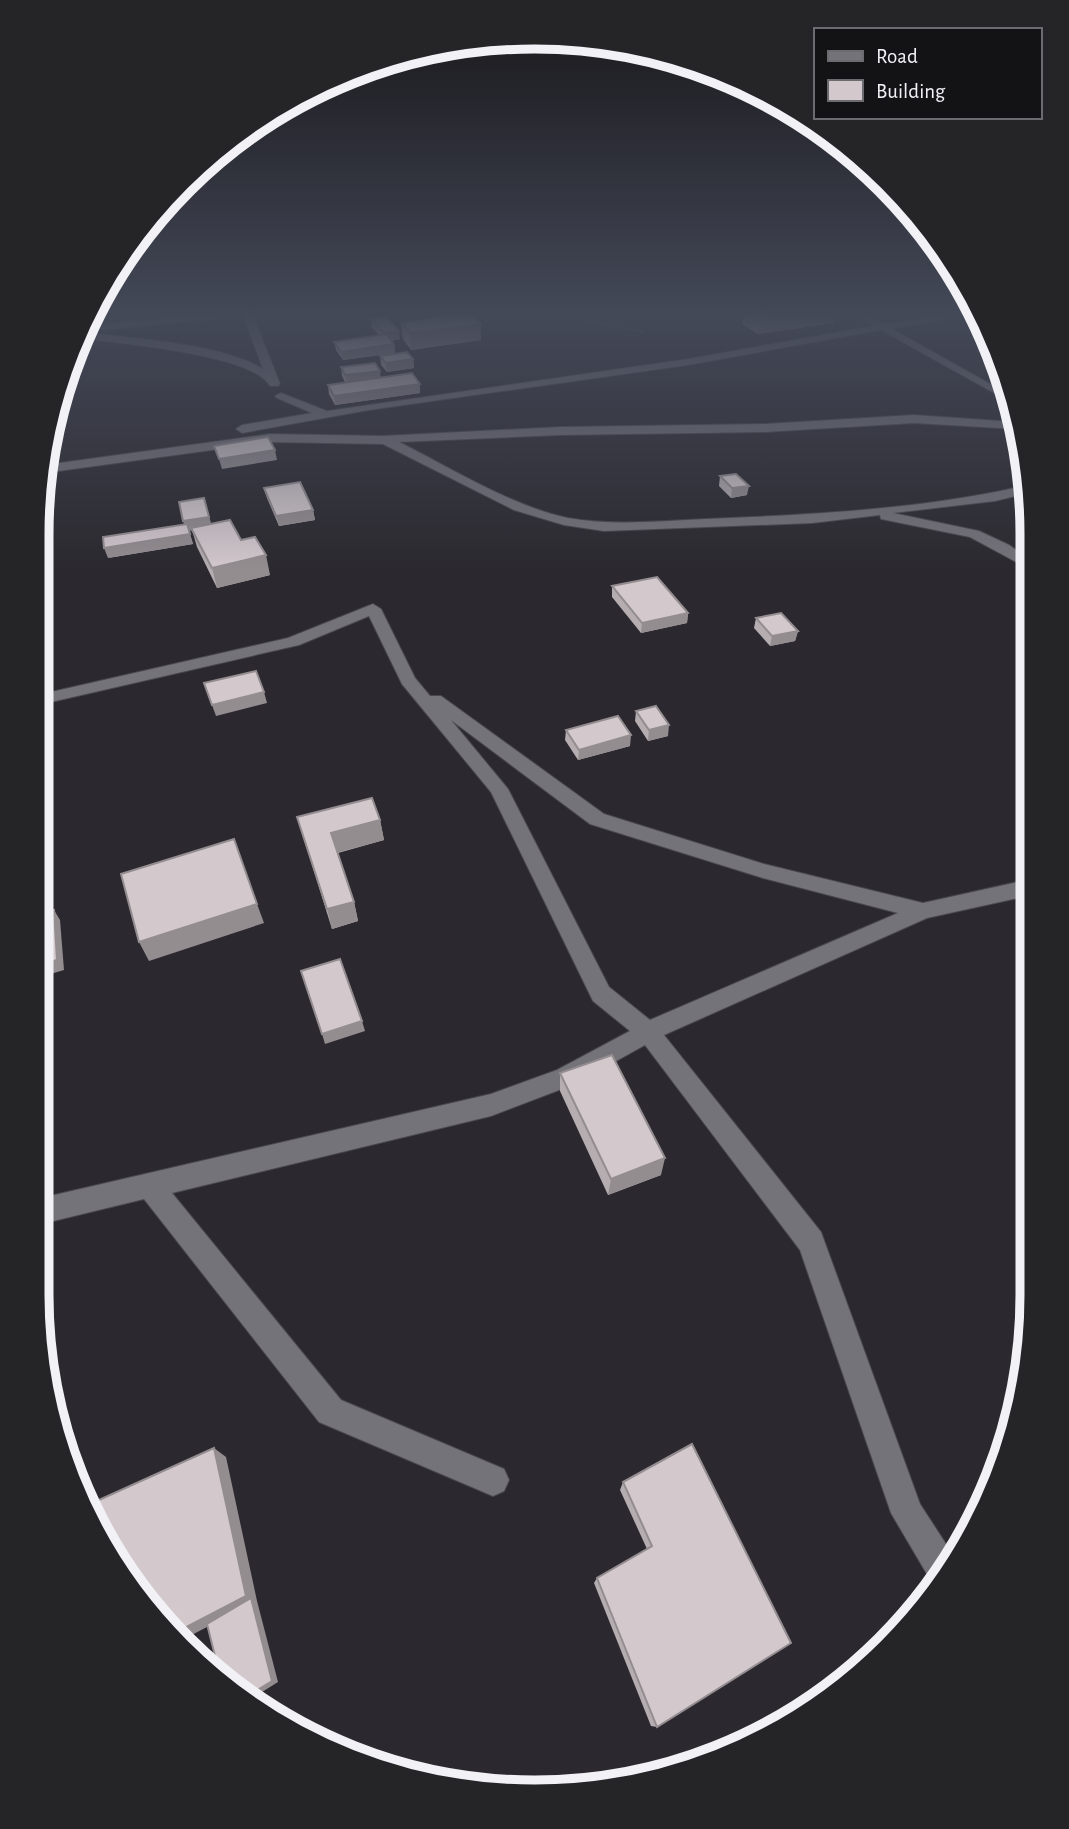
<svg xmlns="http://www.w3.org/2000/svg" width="1069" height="1829" viewBox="0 0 1069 1829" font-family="'Alegreya Sans',sans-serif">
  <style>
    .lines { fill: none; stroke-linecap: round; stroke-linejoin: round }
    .minor-casing { stroke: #49484c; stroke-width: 2 }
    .path { stroke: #949398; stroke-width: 2.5; stroke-dasharray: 1 2.5; stroke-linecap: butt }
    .minor { fill: #75737a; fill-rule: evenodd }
    .wall { fill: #b5adb0 }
    .shaded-wall { fill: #948d90 }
    .building { fill: #d3c9cd; stroke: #948d90; stroke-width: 2 }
    .rim { fill: none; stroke: #f2f1f5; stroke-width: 9 }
  </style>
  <rect width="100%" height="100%" fill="#2b292f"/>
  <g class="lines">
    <defs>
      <g id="minor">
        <path d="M 198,315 L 229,315 L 224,318 L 102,330 L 97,327 L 102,324 Z"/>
        <path d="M 243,315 L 253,315 L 280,384 L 278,386 L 270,386 C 253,354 119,344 81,338 L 84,332 C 134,339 221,343 263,369 Z"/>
        <path d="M 856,315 C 870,314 877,324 888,323 C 911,322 932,315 956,315 L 951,318 L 892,329 L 1010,395 L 1012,403 L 881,330 L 688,365 L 369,410 L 242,433 L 236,429 L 242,425 L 312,413 L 277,398 L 275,396 L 281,393 L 327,411 L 688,359 L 873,326 Z"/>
        <path d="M 914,415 L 1015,422 L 1017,429 L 914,423 L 765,432 L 560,435 L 399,442 C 451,468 511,506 568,518 C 613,526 660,521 706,519 C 810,515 926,509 1028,485 L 1029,493 L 995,501 L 893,513 L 979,531 L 1009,545 L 1031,560 L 1031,570 L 970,537 L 881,519 L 880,515 L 812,523 L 604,531 L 564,525 L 514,510 L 383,444 L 270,442 L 44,473 L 45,465 L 270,434 L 382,436 L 560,427 L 765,424 Z"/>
        <path d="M 373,604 L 381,609 L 415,678 L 430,696 L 441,696 L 604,814 L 764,864 L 923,903 L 1031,879 L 1031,895 L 927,918 L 664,1035 L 821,1232 L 920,1504 L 955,1558 L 949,1571 L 934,1586 L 891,1513 L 800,1250 L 645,1045 L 575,1084 L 491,1116 L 172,1193 L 341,1400 L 504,1469 L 509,1480 L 504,1491 L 493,1496 L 319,1422 L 144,1199 L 37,1225 L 37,1199 L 491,1094 L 557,1070 L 630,1031 L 593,1001 L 491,792 L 402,684 L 369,616 L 299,645 L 38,705 L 38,695 L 288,638 ZM 451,720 L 590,824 L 763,878 L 898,913 L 650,1020 L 609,987 L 508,789 Z"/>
      </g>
    </defs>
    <use href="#minor" class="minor-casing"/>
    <path class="path" d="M 562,315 L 643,332"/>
    <use href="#minor" class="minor"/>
  </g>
  <g class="wall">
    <path d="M 436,315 L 472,315 L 481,340 L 411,350 L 403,339 L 401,323 L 438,318 Z"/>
    <path d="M 744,315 L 834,315 L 833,323 L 758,334 L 742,324 Z"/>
    <path d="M 371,319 L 400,339 L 391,341 L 394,344 L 395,353 L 343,360 L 336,350 L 334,342 L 379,335 L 372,328 Z"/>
    <path d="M 380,356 L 413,359 L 414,368 L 387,372 L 381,365 Z"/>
    <path d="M 341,367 L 380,371 L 380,377 L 420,384 L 420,393 L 335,405 L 329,394 L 328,385 L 345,382 L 342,376 Z"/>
    <path d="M 720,476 L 747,495 L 731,498 L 719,486 Z"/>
    <path d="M 264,488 L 313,510 L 315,520 L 279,526 L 267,498 Z"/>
    <path d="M 211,524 L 241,540 L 270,575 L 217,588 L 197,547 L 192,530 L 189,531 L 193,544 L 108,558 Z"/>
    <path d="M 612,586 L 688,613 L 687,623 L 641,633 L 612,597 Z"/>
    <path d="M 756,618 L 798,631 L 795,641 L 770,646 L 754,628 Z"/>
    <path d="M 636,711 L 668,736 L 648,741 L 635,721 Z"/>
    <path d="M 566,730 L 630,746 L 578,760 L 565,740 Z"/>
    <path d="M 297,817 L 380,820 L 384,840 L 338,853 L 354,902 L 358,921 L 332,929 Z"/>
    <path d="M 560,1073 L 661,1175 L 608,1195 L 560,1091 Z"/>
    <path d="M 692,1444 L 657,1727 L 651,1726 L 594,1583 L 597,1578 L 647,1549 L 620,1490 L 623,1482 Z"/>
  </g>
  <g class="shaded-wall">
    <path d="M 784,315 L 834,315 L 833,323 L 758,334 L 760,318 Z"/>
    <path d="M 481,324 L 481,340 L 411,350 L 410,333 Z"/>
    <path d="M 399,331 L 400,339 L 385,342 L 384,333 Z"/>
    <path d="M 394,344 L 395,353 L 343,360 L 341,352 Z"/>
    <path d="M 413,359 L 414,368 L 387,372 L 386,363 Z"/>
    <path d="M 380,371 L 381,380 L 347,384 L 345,375 Z"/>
    <path d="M 420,384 L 420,393 L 335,405 L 334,396 Z"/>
    <path d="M 275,450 L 277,460 L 222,469 L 219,459 Z"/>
    <path d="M 749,486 L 747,495 L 731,498 L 732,488 Z"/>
    <path d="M 207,508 L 212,527 L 186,531 L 183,521 Z"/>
    <path d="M 313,510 L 315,520 L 279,526 L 276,516 Z"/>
    <path d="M 190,534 L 193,544 L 108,558 L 104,548 Z"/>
    <path d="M 266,555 L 270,575 L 217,588 L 212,568 Z"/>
    <path d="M 688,613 L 687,623 L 641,633 L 642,623 Z"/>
    <path d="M 798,631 L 795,641 L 770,646 L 772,636 Z"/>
    <path d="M 264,692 L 267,703 L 216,716 L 212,705 Z"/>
    <path d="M 669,725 L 668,736 L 648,741 L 649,730 Z"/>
    <path d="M 631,735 L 630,746 L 578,760 L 579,750 Z"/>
    <path d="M 380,820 L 384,840 L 336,853 L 331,833 Z"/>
    <path d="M 354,902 L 358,921 L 332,929 L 327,909 Z"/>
    <path d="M 257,904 L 264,923 L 149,961 L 139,942 Z"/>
    <path d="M 54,910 L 60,920 L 64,970 L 37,978 L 37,966 Z"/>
    <path d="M 362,1021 L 365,1031 L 325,1044 L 322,1034 Z"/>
    <path d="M 665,1158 L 661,1175 L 608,1195 L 611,1179 Z"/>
    <path d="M 214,1448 L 226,1457 L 257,1601 L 278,1682 L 249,1700 L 246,1697 L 253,1603 L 184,1639 L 177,1632 Z"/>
  </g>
  <g class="building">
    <path d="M 448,315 L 472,315 L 481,324 L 410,333 L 401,323 L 449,316 Z"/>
    <path d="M 755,315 L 784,315 L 760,318 Z"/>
    <path d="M 386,317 L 399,331 L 384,333 L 371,319 Z"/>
    <path d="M 386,334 L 394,344 L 341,352 L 334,342 Z"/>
    <path d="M 407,352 L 413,359 L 386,363 L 380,356 Z"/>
    <path d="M 375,363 L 380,371 L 345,375 L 341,367 Z"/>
    <path d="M 412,373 L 420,384 L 334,396 L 328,385 Z"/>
    <path d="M 268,437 L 275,450 L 219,459 L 214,446 Z"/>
    <path d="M 736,474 L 749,486 L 732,488 L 720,476 Z"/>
    <path d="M 300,482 L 313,510 L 276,516 L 264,488 Z"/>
    <path d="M 204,498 L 209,517 L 183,521 L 179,502 Z"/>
    <path d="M 230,520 L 241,540 L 255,537 L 266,555 L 212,568 L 191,528 Z"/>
    <path d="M 187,524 L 190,534 L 104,548 L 103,537 Z"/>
    <path d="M 657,577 L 688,613 L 642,623 L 612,586 Z"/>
    <path d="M 781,613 L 798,631 L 772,636 L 756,618 Z"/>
    <path d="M 256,671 L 264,692 L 212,705 L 204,683 Z"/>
    <path d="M 656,706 L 669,725 L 649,730 L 636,711 Z"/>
    <path d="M 618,716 L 631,735 L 579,750 L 566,730 Z"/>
    <path d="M 372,798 L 380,820 L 331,833 L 354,902 L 327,909 L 297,817 Z"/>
    <path d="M 234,839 L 257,904 L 139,942 L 121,874 Z"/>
    <path d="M 54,910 L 57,960 L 37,966 L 37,914 Z"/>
    <path d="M 340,959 L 362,1021 L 322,1034 L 301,971 Z"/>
    <path d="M 612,1055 L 665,1158 L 611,1179 L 560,1073 Z"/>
    <path d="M 692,1444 L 791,1643 L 657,1727 L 597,1578 L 652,1546 L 623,1482 Z"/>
    <path d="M 214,1448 L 246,1596 L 177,1632 L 139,1597 L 90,1504 Z"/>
    <path d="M 251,1598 L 272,1681 L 246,1697 L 219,1672 L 207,1624 Z"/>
  </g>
  <linearGradient id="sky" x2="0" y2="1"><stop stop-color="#18171a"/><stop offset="0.55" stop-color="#444958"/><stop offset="1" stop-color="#444958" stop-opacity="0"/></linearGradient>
  <rect width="1069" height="571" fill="url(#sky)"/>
  <path d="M0 0H1069V1829H0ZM534 49H535A485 485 0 0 1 1020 534V1295A485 485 0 0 1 535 1780H534A485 485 0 0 1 49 1295V534A485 485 0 0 1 534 49Z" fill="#252427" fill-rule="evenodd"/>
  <path class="rim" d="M534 49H535A485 485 0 0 1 1020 534V1295A485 485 0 0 1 535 1780H534A485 485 0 0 1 49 1295V534A485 485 0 0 1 534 49Z"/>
  <rect x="814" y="28" width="228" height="91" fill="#131215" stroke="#6c6b6f" stroke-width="2"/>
  <rect x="828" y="51" width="35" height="10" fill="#75737a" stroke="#6c6b6f" stroke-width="2"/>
  <text x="876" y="63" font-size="21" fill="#f2f1f5">Road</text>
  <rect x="828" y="80" width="35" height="21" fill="#d3c9cd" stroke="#6c6b6f" stroke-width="2"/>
  <text x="876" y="98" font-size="21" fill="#f2f1f5">Building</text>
</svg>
